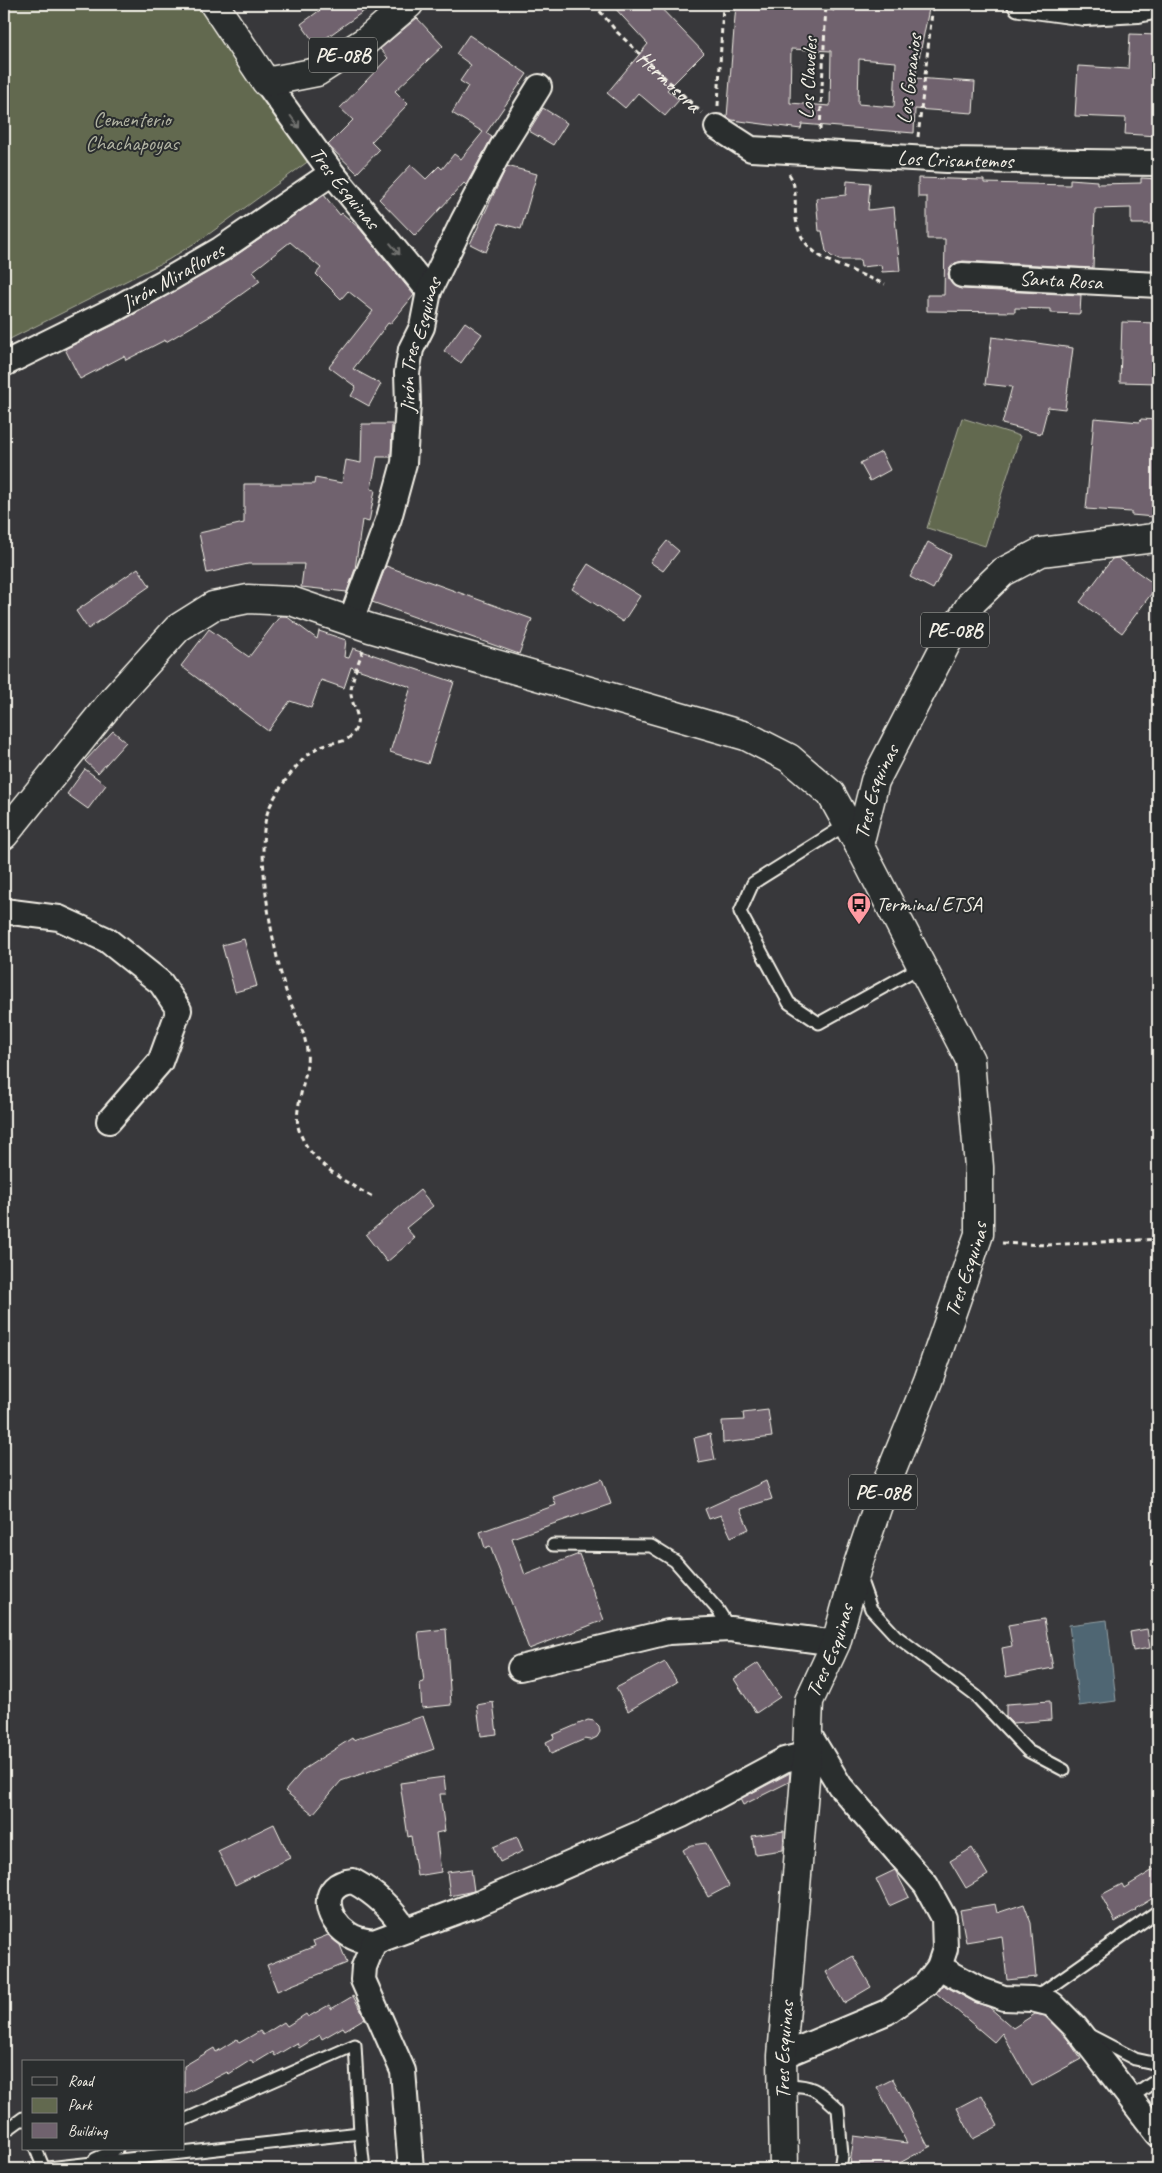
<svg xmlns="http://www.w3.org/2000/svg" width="1162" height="2173" viewBox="0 0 1162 2173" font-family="Caveat,sans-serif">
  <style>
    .green { fill: #62694f; stroke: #abad9c }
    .water { fill: #4f6673; stroke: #919ea2 }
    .building { fill: #70626e; stroke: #f4f1e8; fill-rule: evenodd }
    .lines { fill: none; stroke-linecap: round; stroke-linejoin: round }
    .service-casing { stroke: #f4f1e8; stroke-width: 15 }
    .minor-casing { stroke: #f4f1e8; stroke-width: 28 }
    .secondary-casing { stroke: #f4f1e8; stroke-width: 31 }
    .trunk-casing { stroke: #f4f1e8; stroke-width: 31 }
    .path { stroke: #f4f1e8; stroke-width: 3; stroke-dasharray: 5 4; stroke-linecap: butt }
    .service { stroke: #2a2d2e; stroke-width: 11 }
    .minor { stroke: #2a2d2e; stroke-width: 24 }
    .secondary { stroke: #2a2d2e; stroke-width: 28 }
    .trunk { stroke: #2a2d2e; stroke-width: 28 }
    .oneway { stroke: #71726f }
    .labels { text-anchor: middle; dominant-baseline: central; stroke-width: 4; stroke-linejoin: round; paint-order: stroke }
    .shield { fill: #2a2d2e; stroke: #b7b6b0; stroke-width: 1 }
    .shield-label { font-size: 20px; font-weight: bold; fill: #f4f1e8 }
    .street-label { font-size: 21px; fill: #f4f1e8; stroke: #2a2d2e }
    .park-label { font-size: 21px; fill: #b2b4a3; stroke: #2a2d2e }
    .poi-label { font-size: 21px; fill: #f4f1e8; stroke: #2a2d2e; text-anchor: start }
  </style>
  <rect width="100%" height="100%" fill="#38383b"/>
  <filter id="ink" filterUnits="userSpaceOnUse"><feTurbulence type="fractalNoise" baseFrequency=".02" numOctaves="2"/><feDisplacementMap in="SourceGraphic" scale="10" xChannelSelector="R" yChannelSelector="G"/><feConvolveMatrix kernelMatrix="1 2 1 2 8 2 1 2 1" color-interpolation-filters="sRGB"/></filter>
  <g filter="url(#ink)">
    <g class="green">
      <path d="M 4,4 L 200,4 L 218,34 L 321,152 L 209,234 L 168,260 L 4,342 Z"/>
      <path d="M 962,418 L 1020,436 L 985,546 L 927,528 Z"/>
    </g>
    <path class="water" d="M 1107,1620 L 1116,1701 L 1079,1706 L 1069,1625 Z"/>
    <g class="building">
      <path d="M 316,4 L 374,4 L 316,45 L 301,24 L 320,10 Z"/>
      <path d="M 611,4 L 657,4 L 704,53 L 667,90 L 679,100 L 665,116 L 638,93 L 625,108 L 607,93 L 648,44 Z"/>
      <path d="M 736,4 L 803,4 L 834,11 L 835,4 L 930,4 L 915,78 L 975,82 L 973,113 L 915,109 L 914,133 L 802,124 L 801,129 L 732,120 L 727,117 ZM 791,49 L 831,51 L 830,106 L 790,103 ZM 859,59 L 896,62 L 894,107 L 858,104 Z"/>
      <path d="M 417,18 L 443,46 L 395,91 L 408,104 L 371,142 L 379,150 L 357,173 L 328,145 L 353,120 L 340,108 L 388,58 L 380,49 Z"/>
      <path d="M 1130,34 L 1158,35 L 1158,136 L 1125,134 L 1126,118 L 1075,116 L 1078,66 L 1128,69 Z"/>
      <path d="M 469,35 L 527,74 L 486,133 L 492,137 L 466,185 L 464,183 L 415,236 L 379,199 L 411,165 L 426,179 L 439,166 L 442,169 L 454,154 L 461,159 L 483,132 L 452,113 L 468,86 L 460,81 L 471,65 L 456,54 Z"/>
      <path d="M 543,108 L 567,123 L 553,145 L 529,131 Z"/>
      <path d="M 507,166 L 537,174 L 521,229 L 499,223 L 486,252 L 470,244 Z"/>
      <path d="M 918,178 L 984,180 L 984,183 L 1070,185 L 1070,179 L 1097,181 L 1097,184 L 1141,183 L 1141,178 L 1158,179 L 1157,224 L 1131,224 L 1131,208 L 1095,209 L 1093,268 L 963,261 L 955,263 L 950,268 L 948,274 L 950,281 L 954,286 L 961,289 L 1081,295 L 1080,314 L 1051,313 L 1051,309 L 1015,308 L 1015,312 L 927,311 L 927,295 L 944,295 L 945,239 L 927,239 L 927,197 L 918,197 Z"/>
      <path d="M 847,181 L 870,183 L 868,210 L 894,207 L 900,271 L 882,272 L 881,265 L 861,267 L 860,260 L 839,260 L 831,256 L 826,251 L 822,231 L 819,231 L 816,198 L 846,195 Z"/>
      <path d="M 324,195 L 340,215 L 342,213 L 360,229 L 414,295 L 390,324 L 388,323 L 353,369 L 381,384 L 369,406 L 351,396 L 356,387 L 329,367 L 373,311 L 348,291 L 341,299 L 316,274 L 321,268 L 290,242 L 253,271 L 260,281 L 218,311 L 166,342 L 165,340 L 126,360 L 124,356 L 80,379 L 65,349 L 122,321 L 228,261 Z"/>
      <path d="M 465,322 L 482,334 L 461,363 L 444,351 Z"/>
      <path d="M 1122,322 L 1158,323 L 1158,383 L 1120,382 Z"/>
      <path d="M 992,337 L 1073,348 L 1065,409 L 1048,407 L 1041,434 L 1002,424 L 1012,387 L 985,384 Z"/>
      <path d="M 1094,418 L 1140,422 L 1141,419 L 1158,420 L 1158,479 L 1154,517 L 1131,515 L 1131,512 L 1086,509 Z"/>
      <path d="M 362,424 L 392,424 L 391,457 L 377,457 L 371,489 L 375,490 L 369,522 L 362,520 L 355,569 L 347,592 L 301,587 L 304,564 L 248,564 L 207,573 L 199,533 L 244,523 L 244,484 L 314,484 L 315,478 L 342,483 L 346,460 L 361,463 Z"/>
      <path d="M 881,452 L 890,470 L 870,481 L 860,463 Z"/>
      <path d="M 667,541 L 679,551 L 663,571 L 650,562 Z"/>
      <path d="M 928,542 L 951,555 L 933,589 L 910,577 Z"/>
      <path d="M 1118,558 L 1157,586 L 1122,633 L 1080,602 L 1112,559 Z"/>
      <path d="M 588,564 L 640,596 L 623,622 L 572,589 Z"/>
      <path d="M 386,566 L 532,619 L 519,654 L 372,602 Z"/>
      <path d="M 138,568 L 150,586 L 88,629 L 76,611 Z"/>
      <path d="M 280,616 L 286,616 L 317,639 L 319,631 L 346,640 L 344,657 L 349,658 L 353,648 L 454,682 L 428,764 L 390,752 L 411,687 L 351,667 L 344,688 L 321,680 L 311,708 L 290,701 L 268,731 L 181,666 L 209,629 L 249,657 Z"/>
      <path d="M 113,731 L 126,742 L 98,773 L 85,761 Z"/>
      <path d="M 85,769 L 106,785 L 88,809 L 67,794 Z"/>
      <path d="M 244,939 L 257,986 L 235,992 L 222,945 Z"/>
      <path d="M 420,1190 L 433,1206 L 406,1228 L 415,1238 L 387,1262 L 366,1235 Z"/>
      <path d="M 768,1410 L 772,1437 L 723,1443 L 722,1421 L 744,1420 L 743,1413 Z"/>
      <path d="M 710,1434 L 715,1460 L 699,1463 L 694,1438 Z"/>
      <path d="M 602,1479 L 611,1504 L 512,1538 L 525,1575 L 579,1554 L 604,1620 L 529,1649 L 490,1546 L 485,1548 L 480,1532 L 556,1505 L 553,1497 Z"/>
      <path d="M 766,1481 L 772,1499 L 740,1509 L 749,1529 L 731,1537 L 721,1515 L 709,1519 L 705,1509 Z"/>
      <path d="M 1044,1619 L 1053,1668 L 1006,1677 L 1002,1648 L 1012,1646 L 1008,1625 Z"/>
      <path d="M 446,1629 L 451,1705 L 422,1708 L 420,1683 L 424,1682 L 418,1632 Z"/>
      <path d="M 1147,1629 L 1150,1648 L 1133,1651 L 1130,1632 Z"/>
      <path d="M 665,1662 L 677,1682 L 628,1711 L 616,1688 Z"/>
      <path d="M 758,1663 L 780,1697 L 756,1713 L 734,1679 Z"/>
      <path d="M 1050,1701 L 1051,1720 L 1012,1723 L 1006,1717 L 1006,1704 Z"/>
      <path d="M 493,1702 L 497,1734 L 481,1736 L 477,1705 Z"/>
      <path d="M 423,1716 L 434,1749 L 341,1781 L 313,1814 L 285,1791 L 304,1769 L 352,1738 L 353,1740 Z"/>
      <path d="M 588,1720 L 594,1721 L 599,1726 L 600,1732 L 597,1737 L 591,1740 L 585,1739 L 551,1754 L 546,1742 L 554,1738 L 553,1735 Z"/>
      <path d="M 790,1773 L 789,1782 L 743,1805 L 740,1799 Z"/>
      <path d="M 444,1777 L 446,1794 L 440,1794 L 445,1831 L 436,1833 L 441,1872 L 417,1876 L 411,1836 L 408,1837 L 400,1783 Z"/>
      <path d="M 274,1824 L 290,1858 L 235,1885 L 218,1851 Z"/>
      <path d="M 784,1831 L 783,1850 L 755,1854 L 752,1836 Z"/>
      <path d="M 517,1837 L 523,1851 L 500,1862 L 493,1847 Z"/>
      <path d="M 706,1843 L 729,1886 L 708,1897 L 683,1850 L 691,1845 Z"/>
      <path d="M 972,1848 L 988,1875 L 966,1888 L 950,1861 Z"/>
      <path d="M 1158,1867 L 1158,1895 L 1135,1909 L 1136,1910 L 1115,1922 L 1101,1895 L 1122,1884 L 1124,1888 Z"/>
      <path d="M 471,1869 L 474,1891 L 450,1896 L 447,1872 Z"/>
      <path d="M 895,1870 L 909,1897 L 889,1906 L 876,1879 Z"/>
      <path d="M 995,1904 L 997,1913 L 1024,1904 L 1031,1923 L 1036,1977 L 1007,1980 L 1002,1936 L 966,1942 L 960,1910 Z"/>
      <path d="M 328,1935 L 340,1945 L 347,1963 L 277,1991 L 267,1965 L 315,1946 L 313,1941 Z"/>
      <path d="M 853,1956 L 871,1987 L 844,2003 L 826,1972 Z"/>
      <path d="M 943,1985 L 974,2002 L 989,2007 L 1013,2028 L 1035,2014 L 1045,2016 L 1066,2037 L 1081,2059 L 1032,2086 L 1002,2033 L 994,2042 L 936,1993 Z"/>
      <path d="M 353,1996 L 365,2018 L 345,2030 L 343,2027 L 322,2039 L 320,2035 L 299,2048 L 297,2043 L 275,2056 L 273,2052 L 253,2064 L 251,2060 L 229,2074 L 227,2072 L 184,2094 L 184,2066 L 214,2048 L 216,2052 L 237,2039 L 239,2043 L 260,2031 L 263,2035 L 284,2022 L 287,2026 L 306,2014 L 308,2017 L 329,2005 L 331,2009 Z"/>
      <path d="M 893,2079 L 928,2146 L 931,2146 L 896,2165 L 896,2169 L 850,2164 L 854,2136 L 907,2143 L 877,2087 Z"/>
      <path d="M 982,2095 L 998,2126 L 973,2139 L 957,2108 Z"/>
    </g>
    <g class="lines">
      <defs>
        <g id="service">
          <path d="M 847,824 L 753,883 L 740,912 L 789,1003 L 819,1023 L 922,966"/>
          <path d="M 553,1545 L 651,1546 L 675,1561 L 718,1610 L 730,1629"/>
          <path d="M 860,1578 L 871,1609 L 896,1636 L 976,1696 L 1028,1751 L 1064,1770"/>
          <path d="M 1033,1999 L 1158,1911"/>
          <path d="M 1089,2035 L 1135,2059 L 1158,2064"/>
          <path d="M 782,2086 C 810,2083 818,2090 838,2109 L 842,2155 L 840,2169"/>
          <path d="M 1129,2099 L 1158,2079"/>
          <path d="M 184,2120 L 355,2045 L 360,2133"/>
          <path d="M 4,2132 L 23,2118 L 24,2120"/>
          <path d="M 36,2149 L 44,2169"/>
          <path d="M 95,2159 L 117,2149"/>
          <path d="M 39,2169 L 360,2133 L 364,2169"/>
        </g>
        <g id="minor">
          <path d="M 1020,4 L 1085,13 L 1138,10 L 1158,6"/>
          <path id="s2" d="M 266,82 L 332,173 L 429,291"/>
          <path id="s3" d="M 717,127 L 751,149 L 947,160 L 1158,163"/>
          <path id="s4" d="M 962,275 L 1158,285"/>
          <path id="s5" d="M 4,364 L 115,309 L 173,277 L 221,249 L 332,173"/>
          <path id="s6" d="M 351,620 L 389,518 L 404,463 L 408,404 L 407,373 L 411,349 L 422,327 L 429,291 L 463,221 L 502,147 L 539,87"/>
          <path d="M 4,911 L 59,918 L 107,940 L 161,983 L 179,1010 L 160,1062 L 109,1121"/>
          <path d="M 520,1668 L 668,1632 L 730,1629 L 836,1643"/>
          <path d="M 405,1930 C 392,1908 375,1893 353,1881 C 318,1884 325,1919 348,1934 C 356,1940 365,1941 374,1942 L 480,1903 L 682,1815 L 784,1760 L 807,1754"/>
          <path d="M 374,1942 L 364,1967 L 363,1980 L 403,2071 L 411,2169"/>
          <path d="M 939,1967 L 981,1990 L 1004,1998 L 1032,1999 L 1052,2004 L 1076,2028 L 1158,2134"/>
          <path d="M 782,2056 L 887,2012 L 926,1984 L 939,1967 L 945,1949 L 944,1918 L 926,1885 L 840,1786 L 808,1733"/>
        </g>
        <path id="secondary" d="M 4,835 L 113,700 L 178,628 L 213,606 L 248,599 L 291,601 L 370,628 L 746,736 L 789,758 L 831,794 L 859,845"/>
        <g id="trunk">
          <path d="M 214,4 L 266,82 L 317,72 L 367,40 L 409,4"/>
          <path id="s7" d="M 784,2169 L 782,2056 L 807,1754 L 809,1701 L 836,1643 L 857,1567 L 879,1502 L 928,1381 L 979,1234 L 979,1167 L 970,1060 L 859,845 L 875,781 L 946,644 L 973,601 L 1003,572 L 1041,552 L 1154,538 L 1158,535"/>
        </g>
      </defs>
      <use href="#service" class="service-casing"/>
      <use href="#minor" class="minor-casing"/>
      <use href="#secondary" class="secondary-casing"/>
      <use href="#trunk" class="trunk-casing"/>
      <g class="path">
        <path id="s1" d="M 594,4 L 617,32 L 702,113"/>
        <path d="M 718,106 L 723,4"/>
        <path d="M 820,130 L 826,4"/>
        <path d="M 918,137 L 933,4"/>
        <path d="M 789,174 C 798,187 794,204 796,219 C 801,251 826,261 853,271 C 864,276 874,280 885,284"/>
        <path d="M 363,650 C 359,661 350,683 351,694 C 352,707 362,715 355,730 C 348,746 332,740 319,747 C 301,756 275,792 268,811 C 254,850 273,951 286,991 C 293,1011 305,1030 307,1051 C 310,1076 292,1108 299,1130 C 309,1162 346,1183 373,1197"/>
        <path d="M 1002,1243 L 1046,1245 L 1158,1239"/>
      </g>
      <use href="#service" class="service"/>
      <use href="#minor" class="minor"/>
      <use href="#secondary" class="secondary"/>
      <use href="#trunk" class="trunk"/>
    </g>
    <defs><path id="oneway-shaft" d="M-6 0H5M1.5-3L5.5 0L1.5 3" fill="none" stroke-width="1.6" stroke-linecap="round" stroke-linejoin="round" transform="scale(1.25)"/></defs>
    <g class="oneway">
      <use href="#oneway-shaft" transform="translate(295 122) rotate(54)"/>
      <use href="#oneway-shaft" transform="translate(395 249) rotate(50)"/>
    </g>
  </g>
  <defs>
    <symbol id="bus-pin" viewBox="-11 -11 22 30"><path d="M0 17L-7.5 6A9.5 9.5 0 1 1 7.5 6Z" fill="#ff9aa2" stroke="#2a2d2e"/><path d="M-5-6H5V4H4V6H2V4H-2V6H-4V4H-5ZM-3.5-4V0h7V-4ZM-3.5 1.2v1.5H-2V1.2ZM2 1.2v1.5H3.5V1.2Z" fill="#111"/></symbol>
  </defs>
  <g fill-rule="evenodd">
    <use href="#bus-pin" x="845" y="890" width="28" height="38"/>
  </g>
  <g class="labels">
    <g class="shield">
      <rect x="309" y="37.5" width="68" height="35" rx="4"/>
      <rect x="921" y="612.5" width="68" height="35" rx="4"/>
      <rect x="849" y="1474.5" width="68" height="35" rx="4"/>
    </g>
    <g class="shield-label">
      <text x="343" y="55">PE-08B</text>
      <text x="955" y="630">PE-08B</text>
      <text x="883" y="1492">PE-08B</text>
    </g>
    <g class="street-label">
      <text transform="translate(808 78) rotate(-87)">Los Claveles</text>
      <text transform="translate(909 79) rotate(-83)">Los Geranios</text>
      <text stroke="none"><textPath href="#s1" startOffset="108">Hermosura</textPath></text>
      <text stroke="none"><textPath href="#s3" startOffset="245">Los Crisantemos</textPath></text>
      <text stroke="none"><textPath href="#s2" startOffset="132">Tres Esquinas</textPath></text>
      <text stroke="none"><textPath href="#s5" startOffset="190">Jirón Miraflores</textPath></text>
      <text stroke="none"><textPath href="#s4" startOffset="99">Santa Rosa</textPath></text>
      <text stroke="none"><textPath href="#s6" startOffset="286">Jirón Tres Esquinas</textPath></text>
      <text stroke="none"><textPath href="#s7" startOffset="1439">Tres Esquinas</textPath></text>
      <text stroke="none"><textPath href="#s7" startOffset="929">Tres Esquinas</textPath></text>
      <text stroke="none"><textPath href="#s7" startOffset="524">Tres Esquinas</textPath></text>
      <text stroke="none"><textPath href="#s7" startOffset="119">Tres Esquinas</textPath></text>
    </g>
    <g class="park-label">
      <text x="132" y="119">Cementerio<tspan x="132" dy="24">Chachapoyas</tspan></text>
    </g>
    <g class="poi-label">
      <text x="876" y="904">Terminal ETSA</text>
    </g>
  </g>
  <rect width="1162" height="2173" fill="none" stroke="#2a2d2e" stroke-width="20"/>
  <rect x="10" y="10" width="1142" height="2153" fill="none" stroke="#f4f1e8" stroke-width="2" filter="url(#ink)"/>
  <rect x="22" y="2060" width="162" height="90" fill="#2a2d2e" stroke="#7b7b78"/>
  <rect x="32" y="2077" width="25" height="8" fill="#2a2d2e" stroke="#7b7b78"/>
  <text x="68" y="2086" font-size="15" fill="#f4f1e8">Road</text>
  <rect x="32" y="2098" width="25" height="15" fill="#62694f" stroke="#7b7b78"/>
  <text x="68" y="2110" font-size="15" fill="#f4f1e8">Park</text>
  <rect x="32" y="2123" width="25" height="15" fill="#70626e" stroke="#7b7b78"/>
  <text x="68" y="2136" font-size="15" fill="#f4f1e8">Building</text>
</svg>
